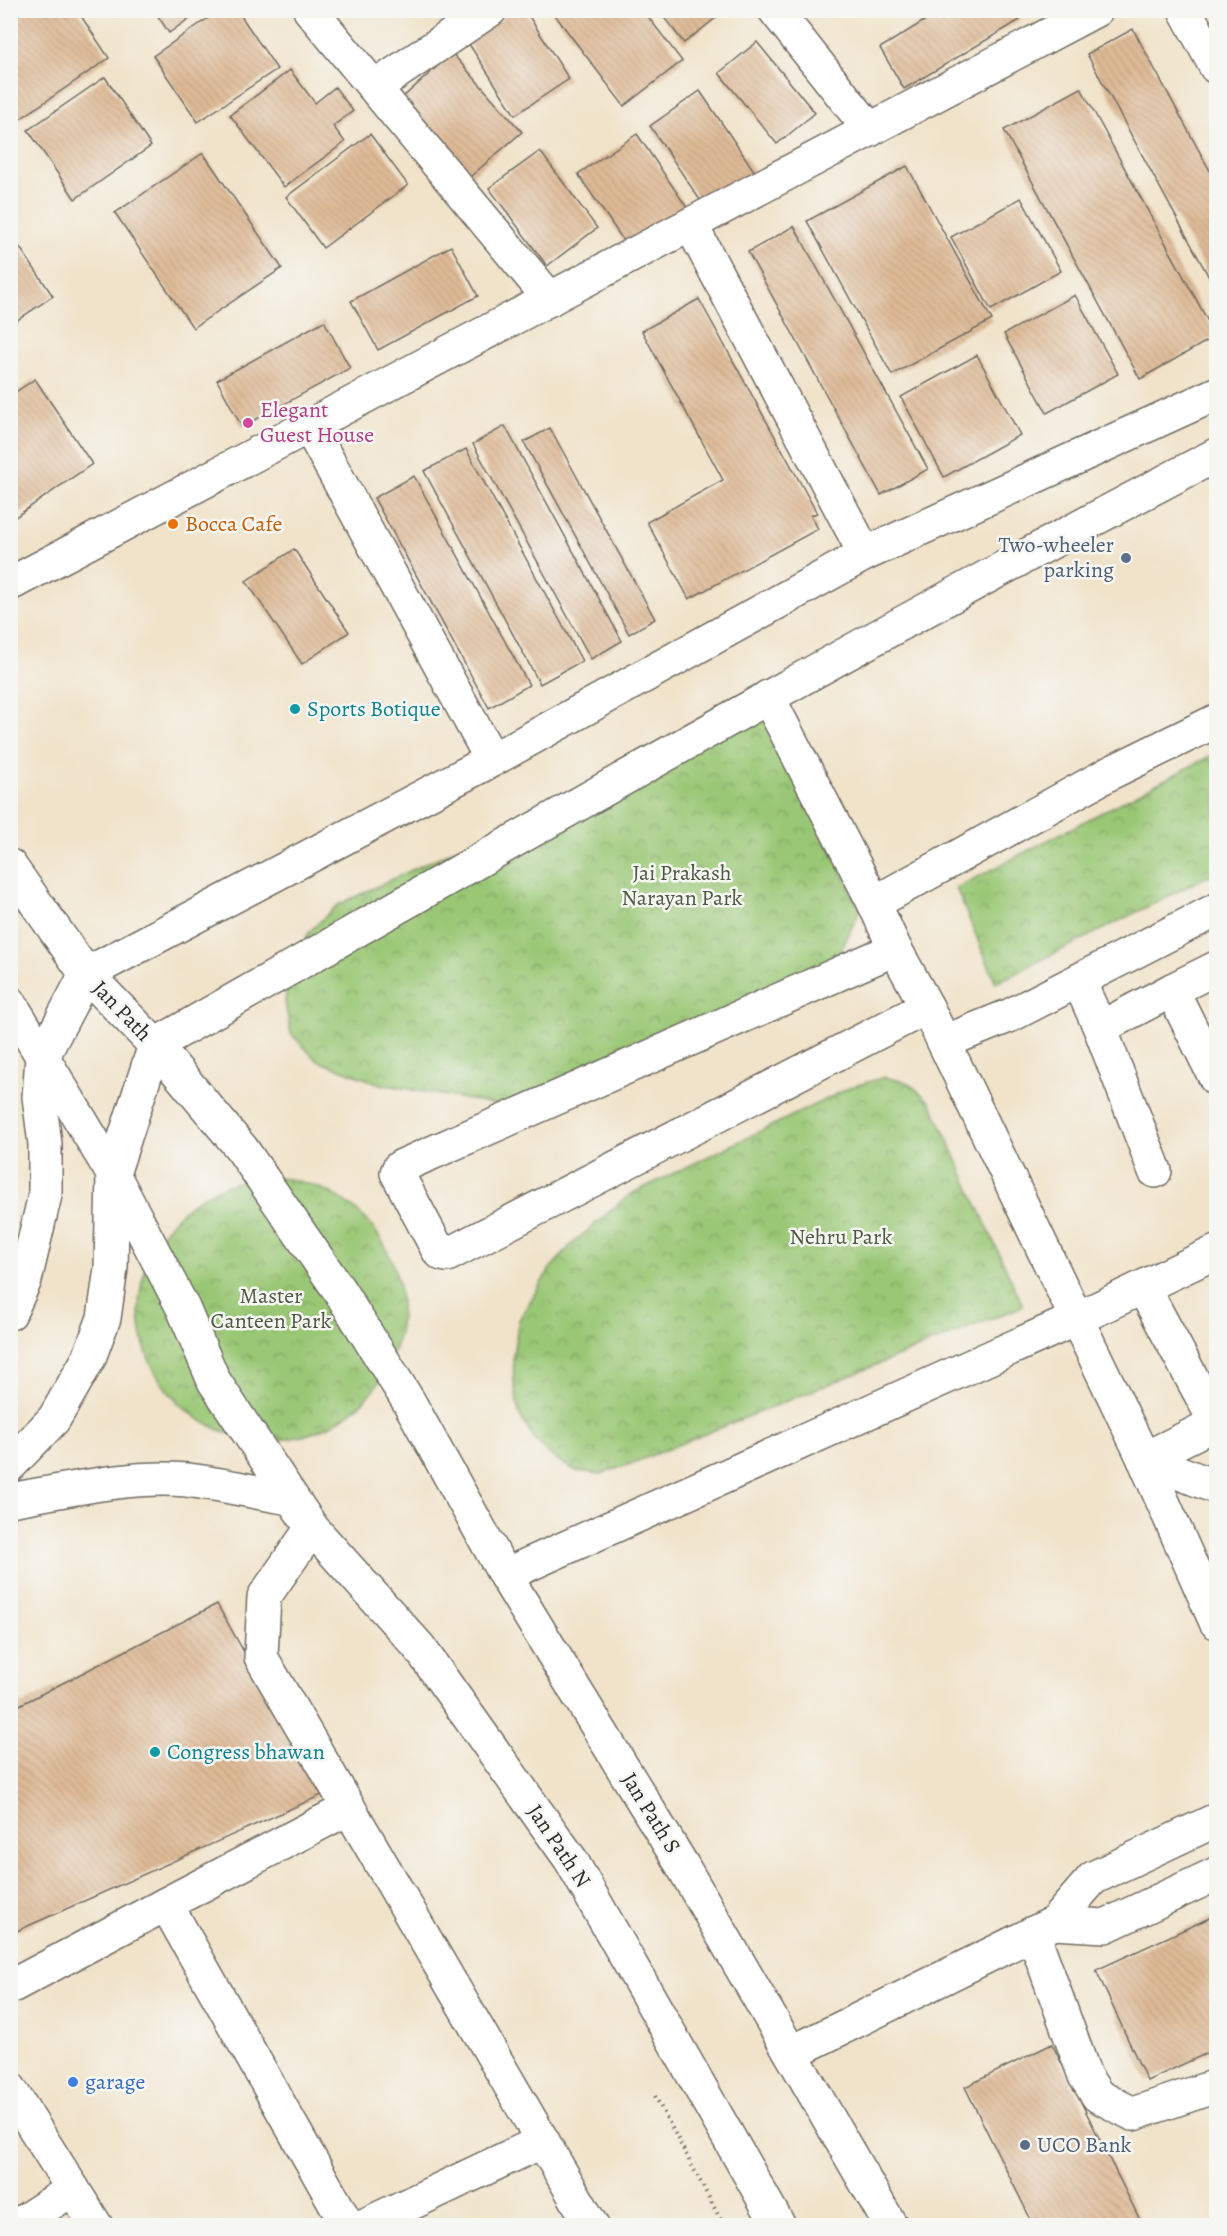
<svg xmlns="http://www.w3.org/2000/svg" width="1227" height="2236" viewBox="0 0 1227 2236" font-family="Alegreya,serif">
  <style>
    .park { fill: url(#park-crowns); stroke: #627950; stroke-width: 1.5 }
    .building { fill: url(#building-back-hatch) }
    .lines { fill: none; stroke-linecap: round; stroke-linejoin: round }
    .minor-casing { stroke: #706b63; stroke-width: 36 }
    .major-casing { stroke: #706b63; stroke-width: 36 }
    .path { stroke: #706b63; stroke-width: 4; stroke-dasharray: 1.5 4.5; stroke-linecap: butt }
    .minor { stroke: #fff; stroke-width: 33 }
    .major { stroke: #fff; stroke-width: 33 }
    .hotel-dot { fill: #d1479c; stroke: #f6f6f2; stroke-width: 2 }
    .food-dot { fill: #e8710a; stroke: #f6f6f2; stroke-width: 2 }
    .service-dot { fill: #5c6f8a; stroke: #f6f6f2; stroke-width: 2 }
    .culture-dot { fill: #0f9aa8; stroke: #f6f6f2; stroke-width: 2 }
    .shop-dot { fill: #3f7fe0; stroke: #f6f6f2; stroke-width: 2 }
    .labels { text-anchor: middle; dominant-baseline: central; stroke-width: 5; stroke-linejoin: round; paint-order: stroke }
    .hotel-label { font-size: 22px; fill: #b23c85; stroke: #f6f6f2; text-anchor: start }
    .food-label { font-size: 22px; fill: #c56008; stroke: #f6f6f2; text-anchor: start }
    .service-label { font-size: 22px; fill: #4e5e75; stroke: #f6f6f2; text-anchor: end }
    .culture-label { font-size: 22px; fill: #0d838f; stroke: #f6f6f2; text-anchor: start }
    .park-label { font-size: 22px; fill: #4c5a41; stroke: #f6f6f2 }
    .street-label { font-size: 22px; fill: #2b2b2b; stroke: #f6f6f2 }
    .shop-label { font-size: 22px; fill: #366cbe; stroke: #f6f6f2; text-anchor: start }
  </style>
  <defs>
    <pattern id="park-crowns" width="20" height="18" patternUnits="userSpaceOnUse" patternTransform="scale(1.5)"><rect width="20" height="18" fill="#9ac775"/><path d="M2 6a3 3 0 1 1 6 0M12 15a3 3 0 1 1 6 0" fill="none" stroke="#7ea260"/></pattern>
    <pattern id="building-back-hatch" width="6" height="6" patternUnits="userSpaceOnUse" patternTransform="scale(1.5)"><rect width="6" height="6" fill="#deba96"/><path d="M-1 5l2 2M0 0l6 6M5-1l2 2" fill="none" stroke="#bfa081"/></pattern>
  </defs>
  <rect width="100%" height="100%" fill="#f6f6f2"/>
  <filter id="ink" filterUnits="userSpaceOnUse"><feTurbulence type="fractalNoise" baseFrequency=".0167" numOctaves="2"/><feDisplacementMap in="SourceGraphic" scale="12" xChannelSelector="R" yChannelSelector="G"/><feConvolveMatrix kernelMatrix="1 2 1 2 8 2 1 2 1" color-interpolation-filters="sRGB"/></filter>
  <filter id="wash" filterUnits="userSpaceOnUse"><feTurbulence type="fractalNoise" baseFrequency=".008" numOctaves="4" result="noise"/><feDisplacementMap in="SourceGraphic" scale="24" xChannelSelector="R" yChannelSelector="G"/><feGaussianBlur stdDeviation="1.35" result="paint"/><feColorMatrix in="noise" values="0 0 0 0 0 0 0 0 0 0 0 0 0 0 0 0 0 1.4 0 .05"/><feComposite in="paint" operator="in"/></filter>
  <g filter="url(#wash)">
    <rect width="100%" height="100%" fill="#f1e3ca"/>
    <g class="park">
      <path d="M 763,704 L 860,910 L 838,958 L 510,1107 L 380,1084 L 318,1061 L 291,1034 L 285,1002 L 289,967 L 310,931 L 338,905 Z"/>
      <path d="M 1216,753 L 1216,872 L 996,983 L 956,888 Z"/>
      <path d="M 885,1077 L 909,1083 L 931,1103 L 1023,1306 L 628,1465 L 600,1474 L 576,1471 L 555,1459 L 534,1439 L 519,1414 L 514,1383 L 513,1355 L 519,1320 L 549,1270 L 572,1244 L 629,1195 L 851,1087 Z"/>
      <circle cx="270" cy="1309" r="131"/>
    </g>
    <g id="blocks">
      <g class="building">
        <path d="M 10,10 L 77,10 L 109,58 L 20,119 L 10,105 Z"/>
        <path d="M 154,10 L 201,10 L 169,33 Z"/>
        <path d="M 220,10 L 237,10 L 277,69 L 198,122 L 153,56 Z"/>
        <path d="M 515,10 L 525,10 L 569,79 L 515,115 L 467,41 Z"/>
        <path d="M 551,10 L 643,10 L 682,61 L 624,106 Z"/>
        <path d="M 658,10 L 726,10 L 684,43 Z"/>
        <path d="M 942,10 L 1014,10 L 1020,20 L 904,89 L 880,48 Z"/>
        <path d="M 1133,29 L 1216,182 L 1216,290 L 1087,54 Z"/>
        <path d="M 757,42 L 815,113 L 777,144 L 719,73 Z"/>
        <path d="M 452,53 L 522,132 L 470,177 L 401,99 Z"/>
        <path d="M 290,70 L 315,103 L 335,87 L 353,111 L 333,126 L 345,142 L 284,187 L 230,115 Z"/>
        <path d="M 105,77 L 151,146 L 75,199 L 28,130 Z"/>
        <path d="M 1081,88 L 1216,336 L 1140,379 L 1004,130 Z"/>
        <path d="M 700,91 L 757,175 L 706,209 L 650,126 Z"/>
        <path d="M 370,134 L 408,185 L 323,248 L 286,197 Z"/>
        <path d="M 637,134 L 688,209 L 629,249 L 578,174 Z"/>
        <path d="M 540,151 L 597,228 L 547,266 L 489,188 Z"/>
        <path d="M 203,153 L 282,268 L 193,328 L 115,213 Z"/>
        <path d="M 907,166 L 992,320 L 892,375 L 807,221 Z"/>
        <path d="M 1021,198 L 1061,271 L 991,310 L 951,237 Z"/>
        <path d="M 794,226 L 928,469 L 881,495 L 748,252 Z"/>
        <path d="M 12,236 L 53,296 L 10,325 L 10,237 Z"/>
        <path d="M 451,246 L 478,296 L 378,350 L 351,301 Z"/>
        <path d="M 1075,295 L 1118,374 L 1047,413 L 1004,334 Z"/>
        <path d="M 699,299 L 817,513 L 811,515 L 818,529 L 689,599 L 647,522 L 723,480 L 642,331 Z"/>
        <path d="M 324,321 L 350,368 L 242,427 L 217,380 Z"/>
        <path d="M 977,355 L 1020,435 L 944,477 L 901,397 Z"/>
        <path d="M 35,379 L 92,464 L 11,520 L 10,396 Z"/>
        <path d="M 505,426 L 622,641 L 591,659 L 473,444 Z"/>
        <path d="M 550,428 L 655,619 L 629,634 L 524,442 Z"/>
        <path d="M 466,449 L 582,661 L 540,684 L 424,471 Z"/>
        <path d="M 414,476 L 529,685 L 489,708 L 374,498 Z"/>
        <path d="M 294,549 L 349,632 L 302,664 L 246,581 Z"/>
        <path d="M 217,1604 L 324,1794 L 10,1934 L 10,1710 Z"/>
        <path d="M 1216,1915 L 1216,2049 L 1147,2081 L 1096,1970 Z"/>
        <path d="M 1052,2044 L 1143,2226 L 1034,2226 L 965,2087 Z"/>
      </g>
    </g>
  </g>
  <g filter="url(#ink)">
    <use href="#blocks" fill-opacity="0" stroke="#706b63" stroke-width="1.5"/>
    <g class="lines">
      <defs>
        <g id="minor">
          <path d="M 310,10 L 550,299"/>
          <path d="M 775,10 L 870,130"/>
          <path d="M 1185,10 L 1216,67"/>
          <path d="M 375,87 L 490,10"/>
          <path d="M 691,225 L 865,554"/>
          <path d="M 309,426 L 492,760"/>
          <path d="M 10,584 L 1096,10"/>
          <path d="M 768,697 L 874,903 L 895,949 L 927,1007 L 1144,1459 L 1216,1622"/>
          <path d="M 874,903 L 1112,772 L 1216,721"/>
          <path d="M 895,949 L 402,1166 L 399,1168 L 397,1173 L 438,1250 L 442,1254 L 447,1255 L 927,1007"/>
          <path d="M 1216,968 L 1172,990 L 1216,1079"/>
          <path d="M 86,974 L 492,760 L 865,554 L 1216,394"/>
          <path d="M 1079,981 L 1100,1028 L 1155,1171"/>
          <path d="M 1100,1028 L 1172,990"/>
          <path d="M 944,1042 L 1011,1015 L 1216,910"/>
          <path d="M 155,1045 C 507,845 857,642 1216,455"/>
          <path d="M 1143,1287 L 1216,1423"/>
          <path d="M 1144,1459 L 1216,1423"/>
          <path d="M 1144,1459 L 1216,1487"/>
          <path d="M 312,1528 L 264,1597 L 261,1657 L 592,2226"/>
          <path d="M 505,1575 L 1076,1319 L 1216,1252"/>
          <path d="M 166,1904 L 349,1808"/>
          <path d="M 1054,1923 L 1105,1926 L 1216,1874"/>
          <path d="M 1033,1933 L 1085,2076 L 1098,2096 L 1133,2114 L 1216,2086"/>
          <path d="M 10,1987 L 166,1904 L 348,2226"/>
          <path d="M 791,2053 L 1054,1923 L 1093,1878 L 1216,1820"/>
          <path d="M 10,2089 L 96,2226"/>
          <path d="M 16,2226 L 73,2189"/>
          <path d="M 363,2226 L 543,2141"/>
        </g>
        <g id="major">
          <path d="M 10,866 L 86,974 L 155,1045 L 242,1149 L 339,1290 L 409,1402 L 505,1575 L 682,1865 L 891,2226"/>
          <path d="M 10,1003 L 113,1174 L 183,1308 L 214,1381 L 312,1528 L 419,1647 L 571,1860 L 779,2226"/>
          <path d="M 10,1313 L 25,1280 L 45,1195 L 45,1144 L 39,1097 L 42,1058 L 86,974"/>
          <path d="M 10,1465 L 54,1419 L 89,1358 L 104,1318 L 111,1268 L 113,1174 L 155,1045"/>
          <path d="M 10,1500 C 67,1490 129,1475 187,1480 C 222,1484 257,1493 291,1498"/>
        </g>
      </defs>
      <use href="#minor" class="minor-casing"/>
      <use href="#major" class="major-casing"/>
      <path class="path" d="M 655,2096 L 724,2226"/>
      <use href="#minor" class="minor"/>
      <use href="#major" class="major"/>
    </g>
  </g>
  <circle class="hotel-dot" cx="248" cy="423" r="6"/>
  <circle class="food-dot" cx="173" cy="524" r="6"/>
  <g class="service-dot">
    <circle cx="1126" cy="558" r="6"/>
    <circle cx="1025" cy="2145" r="6"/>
  </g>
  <g class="culture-dot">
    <circle cx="295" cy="709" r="6"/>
    <circle cx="155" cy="1752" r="6"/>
  </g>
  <circle class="shop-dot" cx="73" cy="2082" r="6"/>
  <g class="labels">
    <g class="hotel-label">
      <text x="260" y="410">Elegant<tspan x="260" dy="25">Guest House</tspan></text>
    </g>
    <g class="food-label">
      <text x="185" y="524">Bocca Cafe</text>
    </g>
    <g class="service-label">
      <text x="1114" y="545">Two-wheeler<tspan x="1114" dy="25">parking</tspan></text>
      <text x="1037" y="2145" text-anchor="start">UCO Bank</text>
    </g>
    <g class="culture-label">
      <text x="307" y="709">Sports Botique</text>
      <text x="167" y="1752">Congress bhawan</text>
    </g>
    <g class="park-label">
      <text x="682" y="873">Jai Prakash<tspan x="682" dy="25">Narayan Park</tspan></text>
      <text x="841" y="1237">Nehru Park</text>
      <text x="271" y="1296">Master<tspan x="271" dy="25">Canteen Park</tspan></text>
    </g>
    <g class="street-label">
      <text transform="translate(122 1011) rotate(46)">Jan Path</text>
      <text transform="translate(651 1813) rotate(58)">Jan Path S</text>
      <text transform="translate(559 1846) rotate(56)">Jan Path N</text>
    </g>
    <g class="shop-label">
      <text x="85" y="2082">garage</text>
    </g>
  </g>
  <rect width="1227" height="2236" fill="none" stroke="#f6f6f2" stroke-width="36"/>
</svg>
